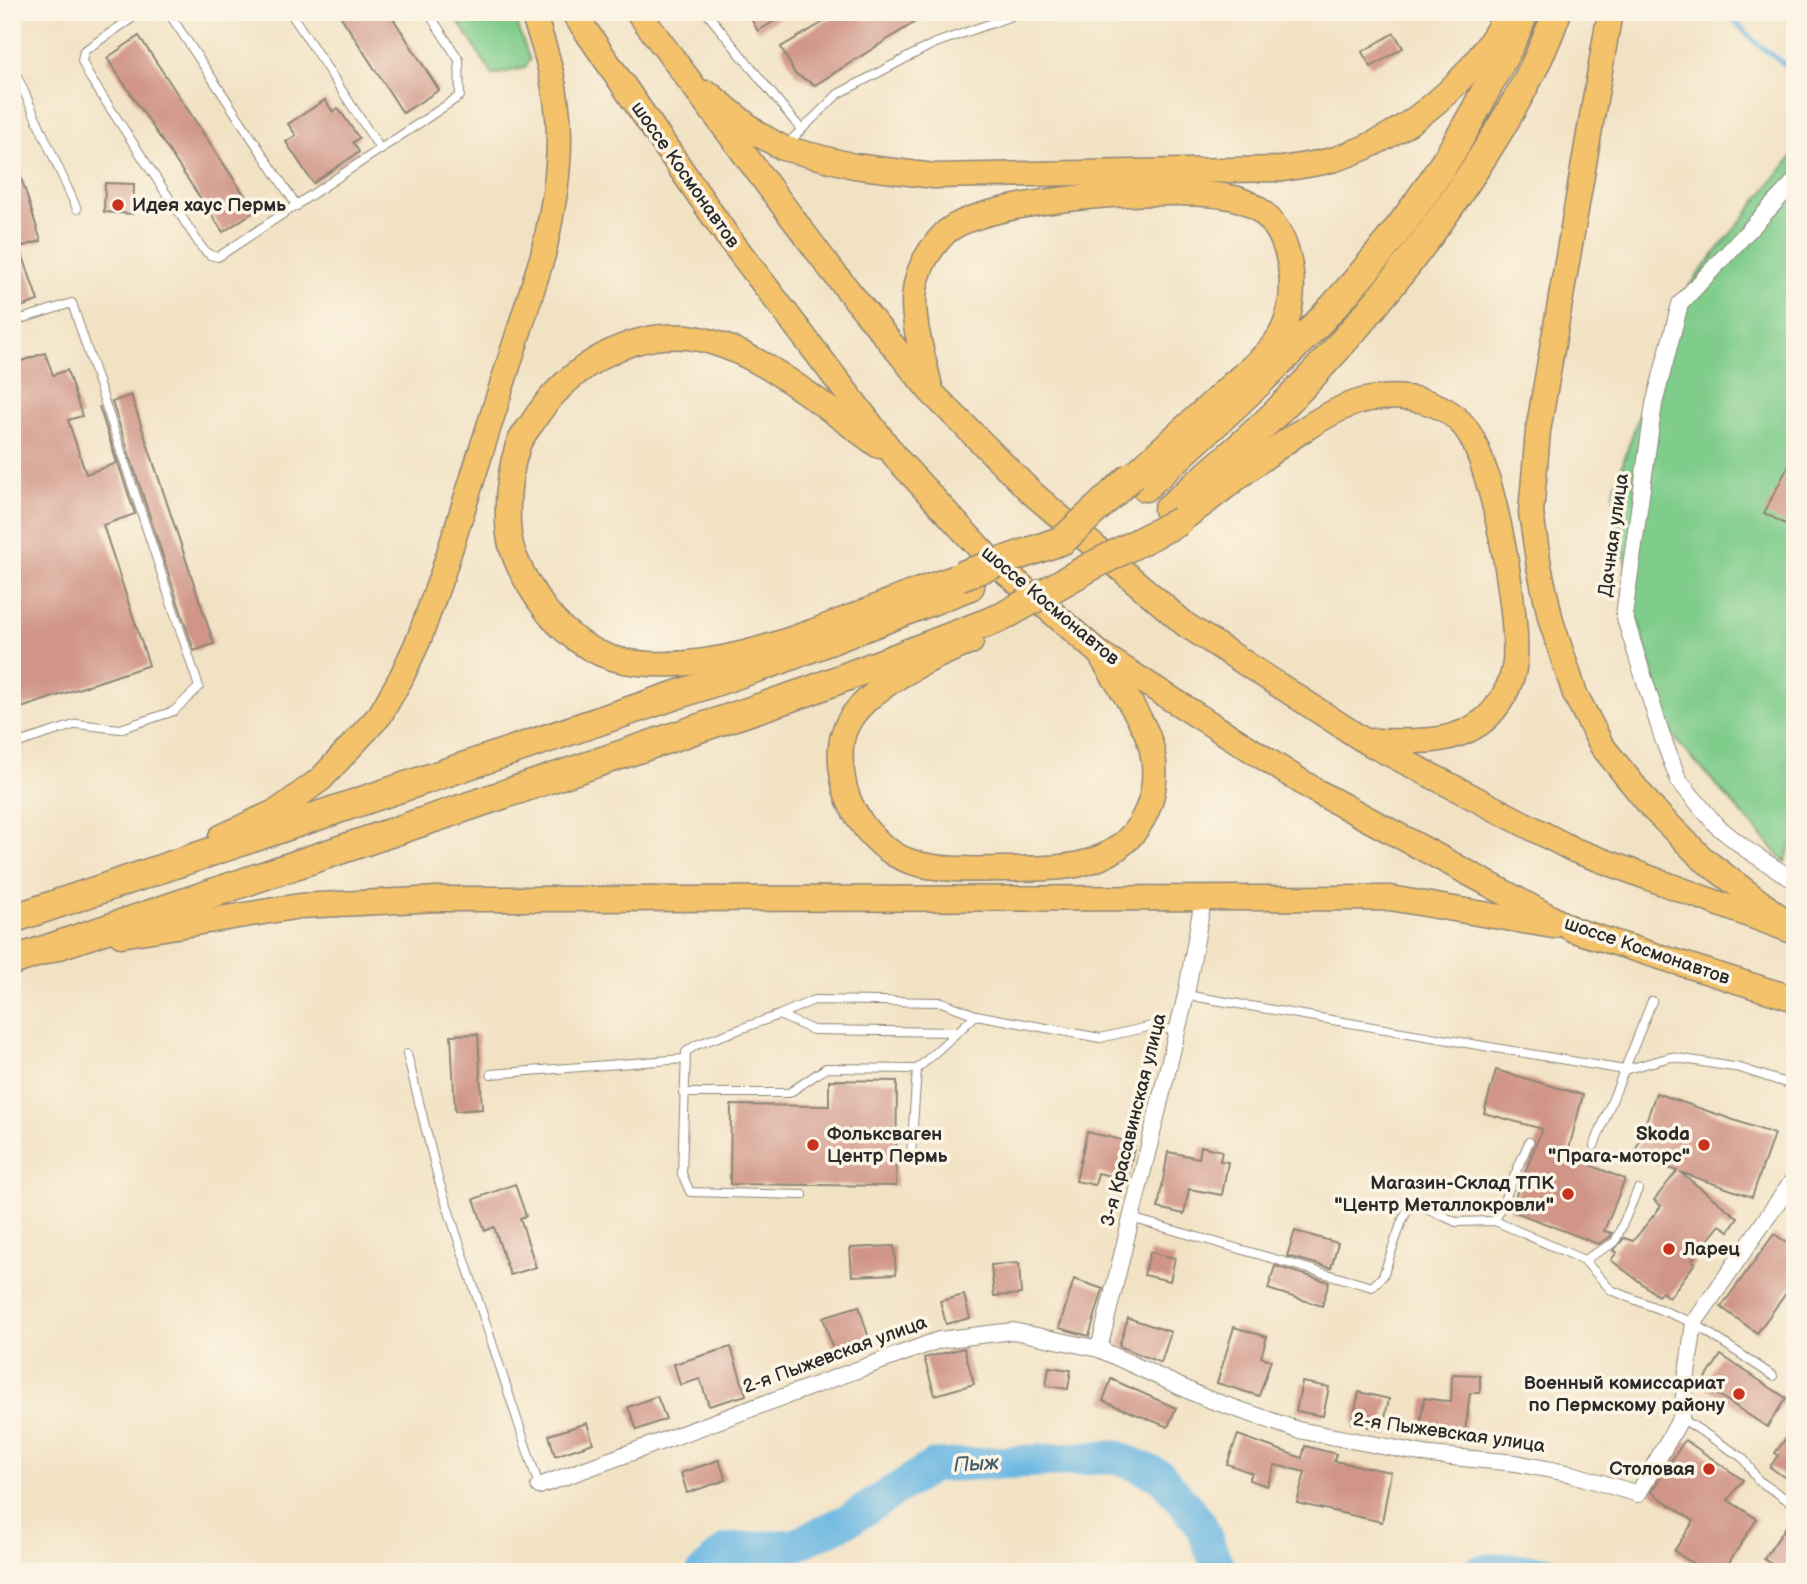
<svg xmlns="http://www.w3.org/2000/svg" width="1807" height="1584" viewBox="0 0 1807 1584" font-family="'Balsamiq Sans',sans-serif">
  <style>
    .green { fill: #7fcc8b; stroke: #557c5b; stroke-width: 2 }
    .lines { fill: none; stroke-linecap: round; stroke-linejoin: round }
    .stream { stroke: #67b6e2; stroke-width: 5 }
    .river { stroke: #67b6e2; stroke-width: 33 }
    .building { fill: #d09587 }
    .lane-casing { stroke: #8e8678; stroke-width: 10 }
    .street-casing { stroke: #8e8678; stroke-width: 18 }
    .primary-casing { stroke: #8e8678; stroke-width: 27 }
    .highway-casing { stroke: #8e8678; stroke-width: 31 }
    .lane { stroke: #fff; stroke-width: 8 }
    .street { stroke: #fff; stroke-width: 16 }
    .primary { stroke: #f3c26a; stroke-width: 24 }
    .highway { stroke: #f3c26a; stroke-width: 28 }
    .highway-bridge-casing { stroke: #8e8678; stroke-width: 31; stroke-linecap: butt }
    .highway-bridge { stroke: #f3c26a; stroke-width: 28 }
    .poi-dot { fill: #c8321e; stroke: #fcf5e5; stroke-width: 2.5 }
    .labels { text-anchor: middle; dominant-baseline: central; stroke-width: 7; stroke-linejoin: round; paint-order: stroke }
    .street-label { font-size: 19px; fill: #2b2b2b; stroke: #fcf5e5 }
    .poi-label { font-size: 19px; font-weight: bold; fill: #2b2b2b; stroke: #fcf5e5; text-anchor: end }
    .water-label { font-size: 21px; font-style: italic; fill: #405c6b; stroke: #fcf5e5 }
  </style>
  <rect width="100%" height="100%" fill="#fcf5e5"/>
  <filter id="ink" filterUnits="userSpaceOnUse"><feTurbulence type="fractalNoise" baseFrequency=".0143" numOctaves="2"/><feDisplacementMap in="SourceGraphic" scale="14" xChannelSelector="R" yChannelSelector="G"/><feConvolveMatrix kernelMatrix="1 2 1 2 8 2 1 2 1" color-interpolation-filters="sRGB"/></filter>
  <filter id="wash" filterUnits="userSpaceOnUse"><feTurbulence type="fractalNoise" baseFrequency=".00686" numOctaves="4" result="noise"/><feDisplacementMap in="SourceGraphic" scale="28" xChannelSelector="R" yChannelSelector="G"/><feGaussianBlur stdDeviation="1.57" result="paint"/><feColorMatrix in="noise" values="0 0 0 0 0 0 0 0 0 0 0 0 0 0 0 0 0 1.4 0 .05"/><feComposite in="paint" operator="in"/></filter>
  <g filter="url(#wash)">
    <rect width="100%" height="100%" fill="#f2e2c4"/>
    <g class="green">
      <path d="M 452,12 L 512,12 L 530,60 L 524,68 L 493,75 Z"/>
      <path d="M 1795,153 L 1795,834 L 1785,862 L 1668,731 L 1633,602 L 1613,492 L 1678,300 Z"/>
    </g>
    <g class="lines">
      <path class="stream" d="M 1726,12 L 1756,43 L 1795,72"/>
      <g class="river">
        <path d="M 703,1572 L 727,1550 L 795,1545 L 852,1518 L 933,1466 L 1117,1457 L 1161,1476 L 1200,1523 L 1220,1572"/>
        <path d="M 1478,1572 L 1495,1569 L 1546,1572"/>
      </g>
    </g>
    <g id="blocks">
      <g class="building">
        <path d="M 338,12 L 389,12 L 439,90 L 403,113 Z"/>
        <path d="M 747,12 L 789,12 L 758,31 Z"/>
        <path d="M 841,12 L 931,12 L 815,85 L 795,74 L 781,47 Z"/>
        <path d="M 1394,33 L 1403,48 L 1371,67 L 1362,52 Z"/>
        <path d="M 139,36 L 255,211 L 223,232 L 107,58 Z"/>
        <path d="M 325,100 L 333,112 L 338,108 L 359,138 L 353,142 L 359,152 L 313,183 L 286,142 L 296,135 L 288,124 Z"/>
        <path d="M 16,161 L 41,241 L 20,247 L 38,301 L 12,310 L 12,162 Z"/>
        <path d="M 105,183 L 134,184 L 133,214 L 104,212 Z"/>
        <path d="M 45,353 L 53,375 L 67,370 L 82,416 L 68,420 L 86,474 L 117,463 L 99,406 L 135,514 L 103,525 L 149,665 L 12,711 L 12,364 Z"/>
        <path d="M 131,395 L 214,644 L 194,651 L 112,402 Z"/>
        <path d="M 1795,453 L 1795,529 L 1764,513 Z"/>
        <path d="M 478,1034 L 482,1109 L 455,1111 L 451,1035 Z"/>
        <path d="M 1496,1070 L 1583,1095 L 1567,1156 L 1625,1179 L 1604,1231 L 1612,1233 L 1610,1237 L 1598,1244 L 1510,1210 L 1542,1129 L 1484,1113 Z"/>
        <path d="M 829,1080 L 897,1081 L 896,1186 L 730,1184 L 731,1105 L 829,1106 Z"/>
        <path d="M 1656,1093 L 1774,1134 L 1752,1197 L 1680,1172 L 1738,1218 L 1729,1231 L 1720,1225 L 1692,1260 L 1695,1263 L 1669,1298 L 1662,1292 L 1658,1296 L 1611,1260 L 1617,1252 L 1613,1251 L 1624,1238 L 1633,1241 L 1661,1206 L 1654,1200 L 1677,1171 L 1634,1156 Z"/>
        <path d="M 1087,1132 L 1135,1143 L 1127,1180 L 1098,1173 L 1095,1185 L 1076,1181 Z"/>
        <path d="M 1201,1146 L 1222,1151 L 1220,1161 L 1228,1162 L 1222,1195 L 1189,1189 L 1184,1214 L 1158,1208 L 1168,1152 L 1199,1158 Z"/>
        <path d="M 515,1184 L 526,1216 L 520,1218 L 536,1267 L 510,1275 L 494,1227 L 485,1231 L 474,1199 Z"/>
        <path d="M 1295,1231 L 1338,1243 L 1331,1268 L 1287,1256 Z"/>
        <path d="M 1774,1234 L 1795,1248 L 1795,1281 L 1757,1333 L 1721,1307 Z"/>
        <path d="M 894,1246 L 896,1274 L 852,1276 L 850,1248 Z"/>
        <path d="M 1150,1252 L 1175,1258 L 1170,1281 L 1144,1275 Z"/>
        <path d="M 1019,1263 L 1021,1294 L 994,1296 L 991,1265 Z"/>
        <path d="M 1275,1266 L 1329,1282 L 1322,1306 L 1268,1289 Z"/>
        <path d="M 1074,1279 L 1103,1289 L 1089,1336 L 1059,1328 Z"/>
        <path d="M 964,1295 L 970,1318 L 946,1324 L 940,1301 Z"/>
        <path d="M 859,1306 L 871,1345 L 835,1356 L 823,1317 Z"/>
        <path d="M 1128,1318 L 1171,1332 L 1161,1363 L 1119,1346 Z"/>
        <path d="M 1234,1327 L 1267,1337 L 1261,1357 L 1271,1360 L 1259,1396 L 1217,1383 Z"/>
        <path d="M 731,1347 L 746,1395 L 709,1406 L 700,1379 L 680,1385 L 674,1364 Z"/>
        <path d="M 964,1348 L 974,1384 L 935,1395 L 924,1358 Z"/>
        <path d="M 1721,1355 L 1786,1398 L 1767,1427 L 1702,1384 Z"/>
        <path d="M 1049,1367 L 1071,1370 L 1068,1389 L 1046,1386 Z"/>
        <path d="M 1452,1374 L 1480,1375 L 1480,1393 L 1470,1393 L 1464,1440 L 1419,1434 L 1424,1398 L 1451,1402 Z"/>
        <path d="M 1111,1379 L 1176,1408 L 1168,1427 L 1103,1401 Z"/>
        <path d="M 1302,1382 L 1329,1387 L 1323,1416 L 1296,1411 Z"/>
        <path d="M 1359,1392 L 1389,1399 L 1382,1430 L 1352,1423 Z"/>
        <path d="M 657,1396 L 666,1419 L 637,1430 L 628,1407 Z"/>
        <path d="M 587,1423 L 593,1443 L 555,1456 L 549,1435 Z"/>
        <path d="M 1795,1426 L 1795,1485 L 1770,1467 L 1778,1455 L 1775,1453 Z"/>
        <path d="M 1238,1435 L 1302,1458 L 1305,1446 L 1336,1454 L 1334,1461 L 1391,1472 L 1382,1522 L 1297,1503 L 1305,1472 L 1275,1465 L 1267,1486 L 1249,1480 L 1252,1473 L 1227,1464 Z"/>
        <path d="M 1685,1440 L 1743,1480 L 1728,1500 L 1757,1519 L 1723,1572 L 1706,1572 L 1674,1551 L 1694,1521 L 1651,1492 Z"/>
        <path d="M 719,1460 L 726,1480 L 687,1493 L 681,1473 Z"/>
        <path d="M 1795,1514 L 1795,1552 L 1782,1571 L 1764,1559 Z"/>
      </g>
    </g>
  </g>
  <g filter="url(#ink)">
    <use href="#blocks" fill-opacity="0" stroke="#8e8678" stroke-width="2"/>
    <g class="lines">
      <defs>
        <g id="lane">
          <path d="M 141,12 L 84,51 L 82,61 L 89,76 L 202,248 L 210,255 L 218,257 L 460,96 L 459,60 L 428,12"/>
          <path d="M 168,12 L 297,206"/>
          <path d="M 290,12 L 381,150"/>
          <path d="M 706,12 L 800,128"/>
          <path d="M 12,65 L 77,209"/>
          <path d="M 785,146 L 838,94 L 933,44 L 1023,12"/>
          <path d="M 12,322 L 72,303 L 199,687 L 174,711 L 120,729 L 77,724 L 12,745"/>
          <path d="M 1186,995 L 1624,1070 L 1671,1057 L 1740,1068 L 1795,1086"/>
          <path d="M 779,1015 L 814,1000 L 941,1002 L 976,1015"/>
          <path d="M 407,1054 L 438,1178 L 539,1486"/>
          <path d="M 491,1074 L 684,1059"/>
          <path d="M 683,1093 L 789,1093 L 826,1068 L 917,1069 L 976,1015 L 1100,1038 L 1152,1026 L 1177,1031"/>
          <path d="M 1594,1146 L 1652,1001"/>
          <path d="M 911,1155 L 917,1069"/>
          <path d="M 803,1195 L 690,1192 L 682,1174 L 686,1052 L 696,1045 L 779,1015 L 813,1030 L 957,1032"/>
          <path d="M 1131,1218 L 1372,1287 L 1383,1276 L 1402,1221 L 1407,1211 L 1414,1206 L 1424,1207 L 1456,1222 L 1495,1221 L 1584,1260 L 1611,1290 L 1694,1323 L 1773,1376"/>
          <path d="M 1495,1221 L 1529,1142"/>
          <path d="M 1584,1260 L 1615,1242 L 1638,1189"/>
          <path d="M 1681,1418 L 1743,1458 L 1758,1480 L 1795,1505"/>
        </g>
        <g id="street">
          <path d="M 1795,181 L 1680,304 L 1654,404 L 1624,615 L 1663,739 L 1679,781 L 1717,826 L 1747,850 L 1795,881"/>
          <path d="M 1099,1349 L 1186,995 L 1203,900"/>
          <path d="M 539,1486 L 939,1340 L 1013,1331 L 1099,1349 L 1205,1398 L 1298,1430 L 1430,1455 L 1516,1463 L 1572,1474 L 1638,1494 L 1681,1418 L 1694,1323 L 1795,1177"/>
        </g>
        <g id="primary">
          <path d="M 573,12 L 725,233 L 898,460 L 987,556 L 1099,653 L 1316,791 L 1574,930 L 1795,999"/>
          <path d="M 638,12 L 830,268 L 930,391 L 1032,493 L 1186,625 L 1365,741 L 1574,850 L 1795,932"/>
          <path d="M 1610,12 L 1538,431 L 1531,513 L 1539,566 L 1551,621 L 1575,694 L 1602,746 L 1652,808 L 1703,859 L 1777,915"/>
          <path d="M 708,93 L 758,134 L 783,148 L 854,166 L 934,176 L 1282,169 C 1299,166 1318,164 1335,159 C 1407,136 1474,81 1507,12"/>
          <path d="M 930,387 C 917,328 896,284 944,234 C 979,197 1189,184 1238,199 C 1269,209 1285,235 1290,266 C 1294,289 1292,316 1279,337 C 1268,355 1246,372 1230,386 C 1198,416 1165,445 1133,475"/>
          <path d="M 879,446 C 825,408 754,344 687,337 C 624,331 564,372 532,423 C 527,430 521,437 518,445 C 509,473 506,506 509,535 C 512,558 527,583 540,602 C 558,629 590,655 624,661 C 734,681 857,608 960,576"/>
          <path d="M 1180,521 C 1229,488 1316,407 1371,399 C 1403,394 1442,399 1464,426 C 1493,461 1519,615 1515,661 C 1513,683 1500,707 1483,721 C 1451,746 1409,741 1371,741"/>
          <path d="M 971,642 C 933,656 863,689 846,727 C 839,742 840,763 843,779 C 847,807 867,836 891,852 C 919,872 972,870 1005,869 C 1033,868 1067,870 1094,860 C 1146,842 1167,784 1147,734 C 1135,707 1116,682 1101,656"/>
          <path d="M 221,837 L 279,810 L 321,779 L 380,715 L 401,678 L 419,639 L 443,572 L 543,255 C 564,161 568,104 532,12"/>
          <path d="M 121,935 L 300,906 L 437,899 L 1390,898 L 1553,926"/>
        </g>
        <g id="highway">
          <path d="M 1145,487 C 1283,363 1405,253 1489,84 C 1501,61 1516,37 1524,12"/>
          <path d="M 1168,509 C 1204,478 1241,447 1275,414 C 1351,338 1418,257 1476,167 C 1507,119 1538,67 1557,12"/>
          <path d="M 12,919 L 780,660 L 970,586"/>
          <path d="M 12,961 L 809,691 L 1002,617"/>
        </g>
      </defs>
      <use href="#lane" class="lane-casing"/>
      <use href="#street" class="street-casing"/>
      <use href="#primary" class="primary-casing"/>
      <use href="#highway" class="highway-casing"/>
      <use href="#lane" class="lane"/>
      <use href="#street" class="street"/>
      <use href="#primary" class="primary"/>
      <use href="#highway" class="highway"/>
      <defs>
        <g id="highway-bridge">
          <path d="M 960,576 L 1063,540 L 1133,475"/>
          <path d="M 1002,617 L 1090,567 L 1180,521"/>
        </g>
      </defs>
      <use href="#highway-bridge" class="highway-bridge-casing"/>
      <use href="#highway-bridge" class="highway-bridge"/>
    </g>
  </g>
  <g class="poi-dot">
    <circle cx="118" cy="205" r="7"/>
    <circle cx="813" cy="1145" r="7"/>
    <circle cx="1704" cy="1145" r="7"/>
    <circle cx="1568" cy="1194" r="7"/>
    <circle cx="1669" cy="1249" r="7"/>
    <circle cx="1739" cy="1394" r="7"/>
    <circle cx="1709" cy="1469" r="7"/>
  </g>
  <g class="labels">
    <g class="street-label">
      <text transform="translate(685 175) rotate(55)">шоссе Космонавтов</text>
      <text transform="translate(1614 535) rotate(-82)">Дачная улица</text>
      <text transform="translate(1050 606) rotate(40)">шоссе Космонавтов</text>
      <text transform="translate(1647 951) rotate(19)">шоссе Космонавтов</text>
      <text transform="translate(1134 1120) rotate(-76)">3-я Красавинская улица</text>
      <text transform="translate(835 1355) rotate(-20)">2-я Пыжевская улица</text>
      <text transform="translate(1449 1433) rotate(8)">2-я Пыжевская улица</text>
    </g>
    <g class="poi-label">
      <text x="132" y="205" text-anchor="start">Идея хаус Пермь</text>
      <text x="827" y="1134" text-anchor="start">Фольксваген<tspan x="827" dy="22">Центр Пермь</tspan></text>
      <text x="1690" y="1134">Skoda<tspan x="1690" dy="22">"Прага-моторс"</tspan></text>
      <text x="1554" y="1183">Магазин-Склад ТПК<tspan x="1554" dy="22">"Центр Металлокровли"</tspan></text>
      <text x="1683" y="1249" text-anchor="start">Ларец</text>
      <text x="1725" y="1383">Военный комиссариат<tspan x="1725" dy="22">по Пермскому району</tspan></text>
      <text x="1695" y="1469">Столовая</text>
    </g>
    <g class="water-label">
      <text transform="translate(976 1464) rotate(-3)">Пыж</text>
    </g>
  </g>
  <rect width="1807" height="1584" fill="none" stroke="#fcf5e5" stroke-width="42"/>
</svg>
